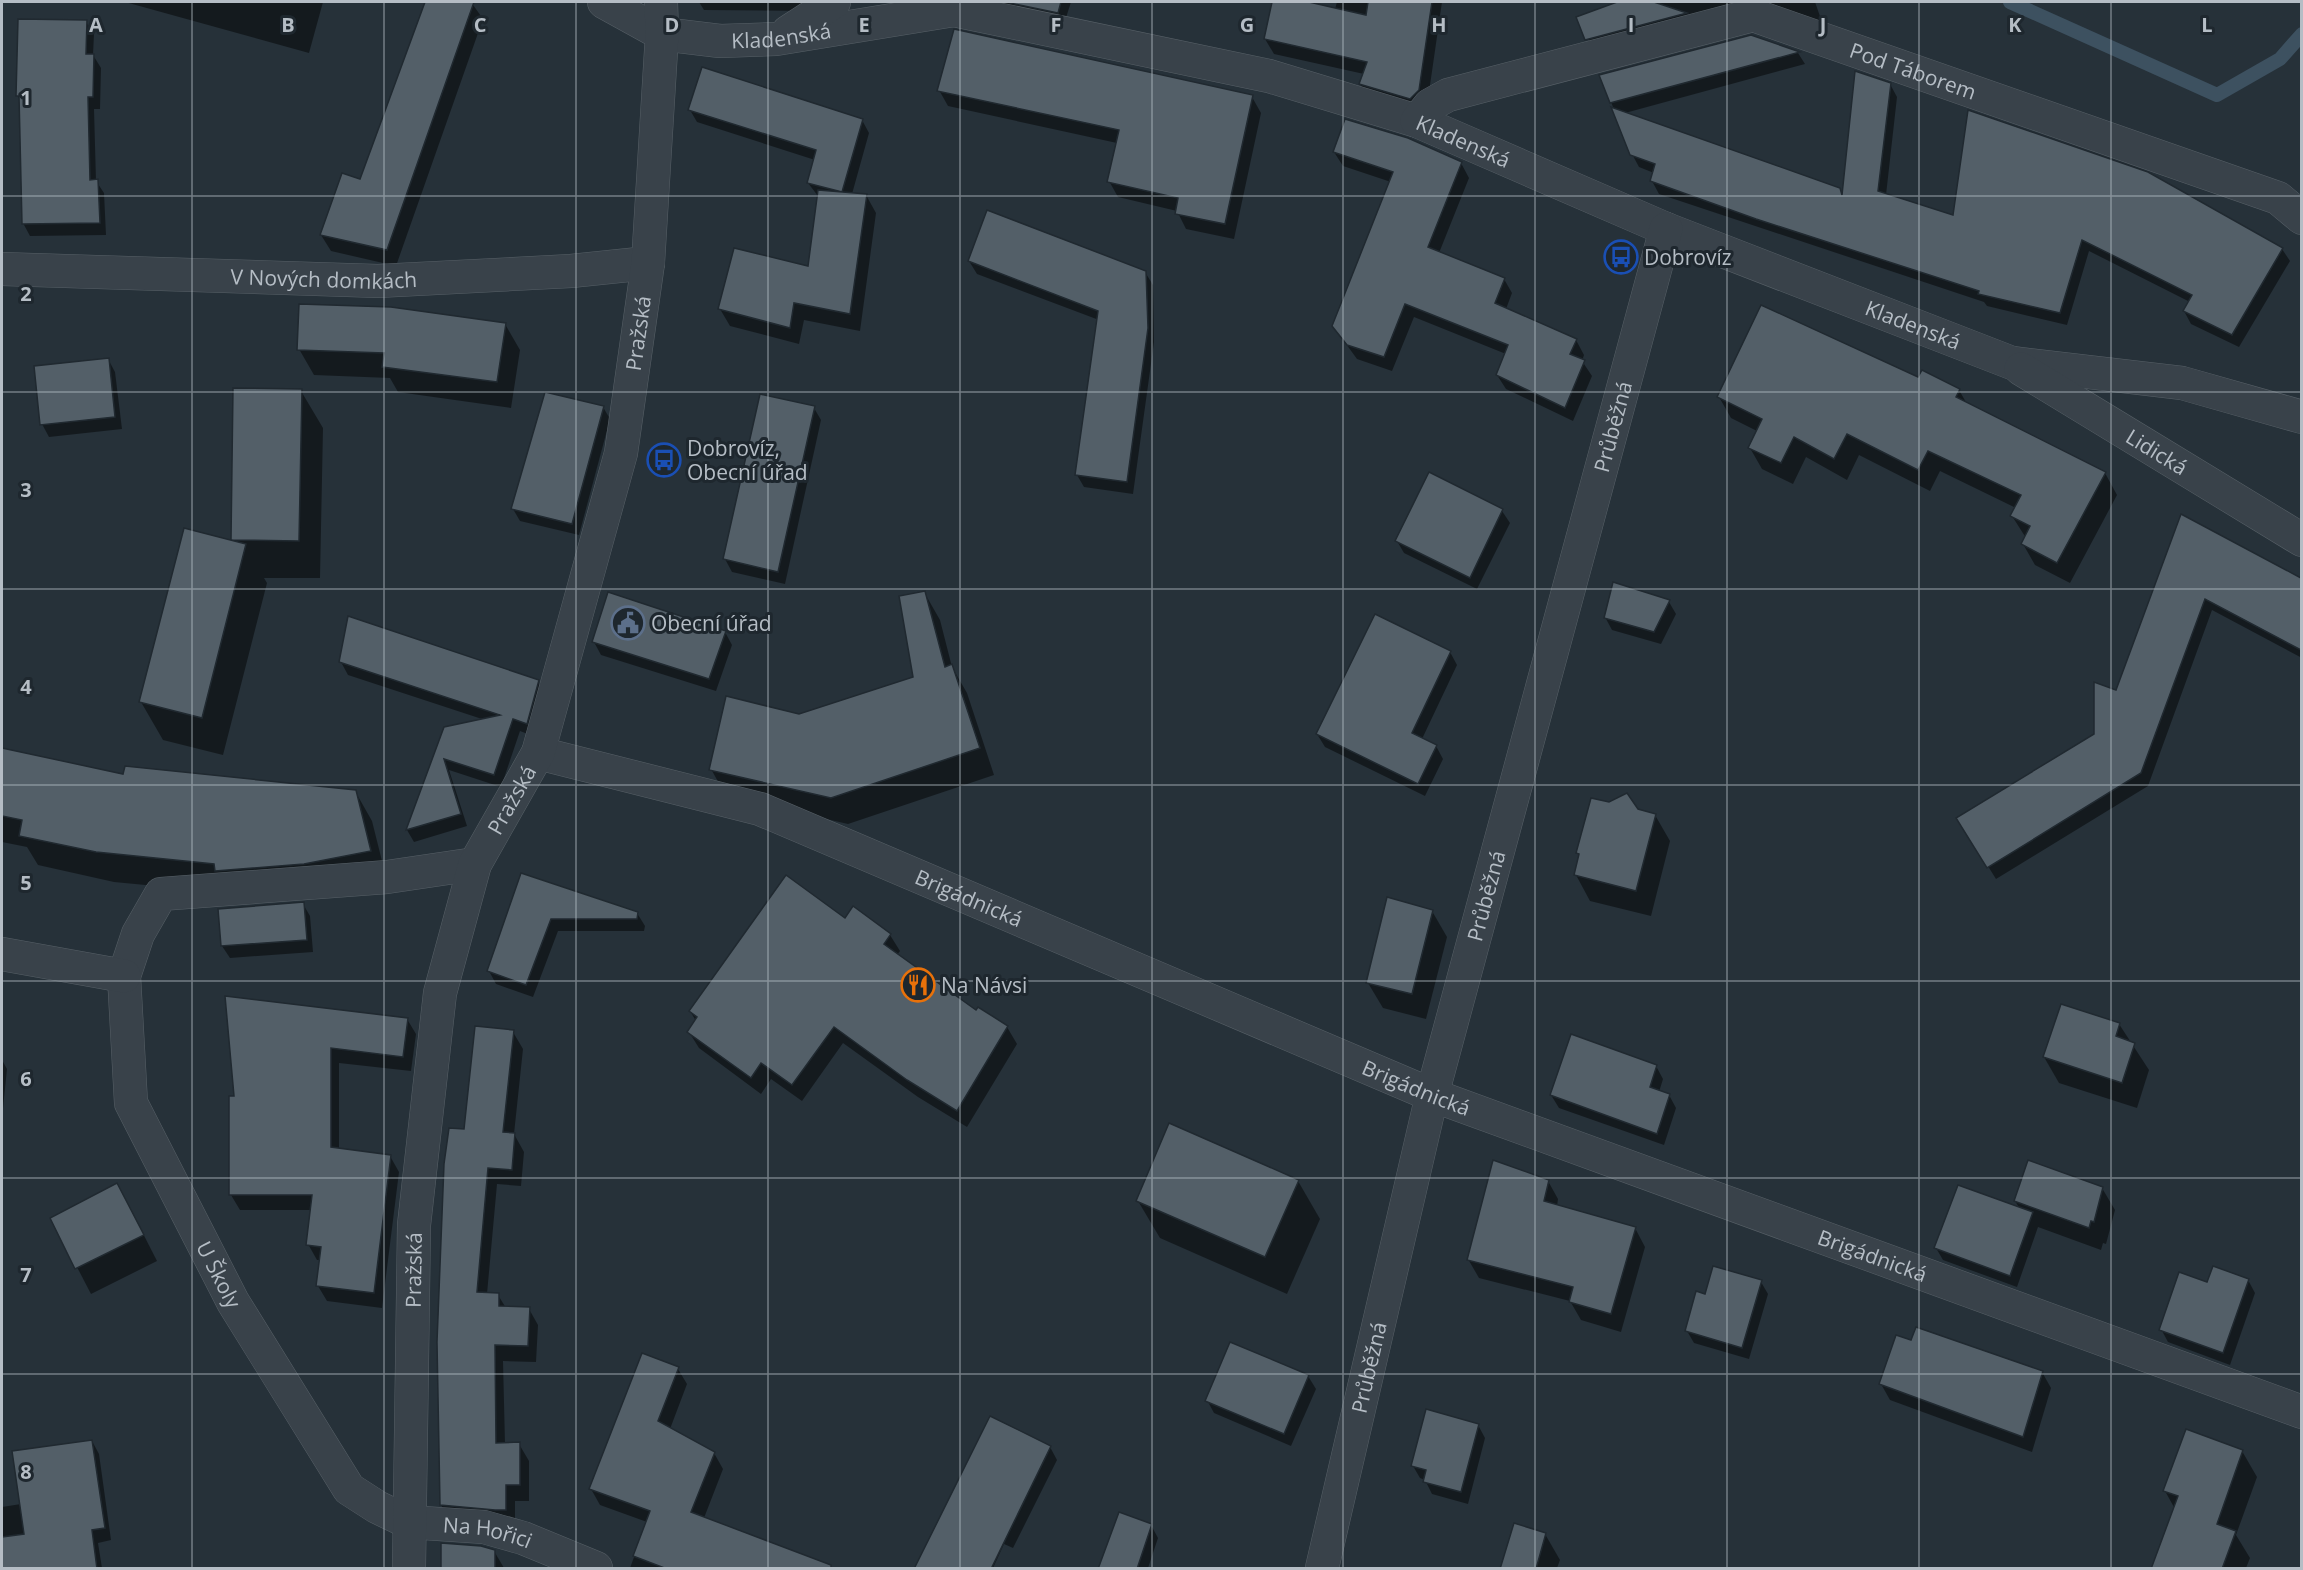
<svg xmlns="http://www.w3.org/2000/svg" width="2303" height="1570" viewBox="0 0 2303 1570" font-family="'Open Sans',sans-serif">
  <style>
    .shadow { fill: #0007 }
    .lines { fill: none; stroke-linecap: round; stroke-linejoin: round }
    .stream { stroke: #3d5160; stroke-width: 14 }
    .building { fill: #535f68; stroke: #202930; stroke-width: 1.5 }
    .minor-casing { stroke: #576067; stroke-width: 34 }
    .minor { stroke: #39424a; stroke-width: 33 }
    .grid { fill: none; stroke: #b5bdc5; stroke-width: 1.5; stroke-opacity: 0.55 }
    .labels { text-anchor: middle; dominant-baseline: central; stroke-width: 6; stroke-linejoin: round; paint-order: stroke }
    .street-label { font-size: 21px; fill: #b5bdc5; stroke: #1e272e }
    .poi-label { font-size: 21px; fill: #b5bdc5; stroke: #1e272e; text-anchor: start }
    .grid-label { font-size: 20px; text-anchor: middle; font-weight: bold; fill: #b5bdc5; stroke: #1e272e; stroke-width: 6; stroke-linejoin: round; paint-order: stroke }
  </style>
  <rect width="100%" height="100%" fill="#263139"/>
  <g class="shadow">
    <path d="M 125,2 L 323,2 L 309,53 Z"/>
    <path d="M 426,2 L 471,2 L 483,19 L 396,266 L 331,251 L 321,235 L 361,181 Z"/>
    <path d="M 699,2 L 825,2 L 811,11 L 704,10 Z"/>
    <path d="M 998,2 L 1071,2 L 1064,24 L 1004,12 Z"/>
    <path d="M 1274,2 L 1302,2 L 1335,9 L 1337,2 L 1442,2 L 1427,106 L 1369,99 L 1360,84 L 1364,74 L 1274,54 L 1265,39 Z"/>
    <path d="M 1621,2 L 1815,2 L 1822,22 L 1764,22 L 1601,65 L 1578,18 Z"/>
    <path d="M 86,22 L 94,34 L 93,55 L 101,68 L 100,109 L 94,109 L 96,181 L 104,193 L 106,235 L 30,236 L 23,223 L 20,100 L 17,95 Z"/>
    <path d="M 1751,36 L 1798,53 L 1805,64 L 1625,113 L 1843,197 L 1890,84 L 1897,97 L 1886,195 L 1954,217 L 2282,249 L 2290,261 L 2239,347 L 2191,324 L 2184,311 L 2190,302 L 2089,251 L 2067,325 L 1987,306 L 1984,302 L 1659,194 L 1652,181 L 1654,173 L 1639,167 L 1632,154 L 1611,102 Z"/>
    <path d="M 939,90 L 1252,97 L 1261,113 L 1234,239 L 1186,229 L 1177,211 L 1118,197 L 1109,181 L 1117,143 L 948,106 Z"/>
    <path d="M 690,110 L 862,120 L 869,133 L 852,194 L 866,195 L 876,213 L 860,331 L 804,320 L 799,344 L 730,326 L 720,309 L 809,268 L 818,196 L 808,183 L 815,160 L 697,122 Z"/>
    <path d="M 1334,152 L 1461,163 L 1469,178 L 1439,253 L 1504,279 L 1512,293 L 1506,309 L 1576,340 L 1584,355 L 1582,361 L 1592,376 L 1573,421 L 1506,389 L 1497,375 L 1506,354 L 1414,317 L 1392,371 L 1357,359 L 1333,326 L 1391,182 L 1343,166 Z"/>
    <path d="M 969,261 L 1145,272 L 1153,285 L 1154,342 L 1133,494 L 1084,487 L 1077,475 L 1099,320 L 977,274 Z"/>
    <path d="M 505,324 L 520,350 L 511,408 L 398,392 L 390,378 L 314,375 L 299,349 Z"/>
    <path d="M 108,359 L 115,372 L 122,429 L 49,437 L 42,424 Z"/>
    <path d="M 1919,379 L 1959,390 L 1967,404 L 2105,473 L 2117,495 L 2070,583 L 2035,565 L 2023,544 L 2026,538 L 2012,516 L 2016,508 L 1940,471 L 1930,491 L 1859,455 L 1847,480 L 1806,457 L 1793,484 L 1762,469 L 1750,448 L 1757,431 L 1731,418 L 1719,397 Z"/>
    <path d="M 235,390 L 301,391 L 323,428 L 320,578 L 264,578 L 267,583 L 223,755 L 163,740 L 141,702 L 232,542 Z"/>
    <path d="M 603,407 L 610,419 L 579,535 L 520,521 L 513,509 Z"/>
    <path d="M 814,408 L 821,420 L 785,584 L 732,572 L 725,559 Z"/>
    <path d="M 1429,474 L 1502,511 L 1510,523 L 1477,589 L 1404,553 L 1397,541 Z"/>
    <path d="M 2182,516 L 2302,580 L 2302,658 L 2212,610 L 2148,786 L 1996,879 L 1966,831 L 2096,735 L 2117,692 Z"/>
    <path d="M 924,592 L 940,620 L 952,667 L 967,693 L 994,775 L 848,824 L 726,796 L 711,769 L 799,715 L 914,678 Z"/>
    <path d="M 1669,602 L 1676,614 L 1661,644 L 1612,630 L 1605,617 Z"/>
    <path d="M 725,632 L 732,645 L 716,691 L 601,655 L 594,642 Z"/>
    <path d="M 1450,652 L 1457,665 L 1422,739 L 1436,746 L 1443,759 L 1425,796 L 1325,747 L 1317,734 Z"/>
    <path d="M 341,662 L 538,681 L 545,693 L 533,736 L 520,731 L 501,787 L 449,770 L 467,826 L 414,842 L 407,830 L 445,728 L 485,720 L 348,675 Z"/>
    <path d="M 2,750 L 125,776 L 355,791 L 372,821 L 387,881 L 229,893 L 114,882 L 38,865 L 27,847 L 2,842 Z"/>
    <path d="M 1637,810 L 1655,815 L 1670,841 L 1651,916 L 1590,901 L 1576,875 L 1580,857 L 1578,853 Z"/>
    <path d="M 522,875 L 637,913 L 645,926 L 644,931 L 558,931 L 533,997 L 496,984 L 489,971 Z"/>
    <path d="M 303,904 L 310,916 L 313,952 L 230,958 L 222,946 Z"/>
    <path d="M 1432,911 L 1447,937 L 1426,1019 L 1383,1008 L 1368,983 Z"/>
    <path d="M 846,921 L 890,935 L 900,951 L 897,955 L 976,1013 L 1007,1027 L 1017,1044 L 967,1127 L 918,1097 L 843,1043 L 802,1101 L 771,1079 L 761,1094 L 699,1048 L 689,1032 L 696,1021 L 690,1011 Z"/>
    <path d="M 227,997 L 407,1019 L 416,1034 L 411,1071 L 339,1063 L 339,1150 L 390,1156 L 399,1172 L 382,1308 L 327,1301 L 318,1286 L 321,1260 L 317,1260 L 308,1244 L 312,1210 L 240,1210 L 231,1195 L 235,1097 Z"/>
    <path d="M 2119,1024 L 2149,1070 L 2137,1108 L 2059,1083 L 2044,1057 Z"/>
    <path d="M 513,1032 L 523,1049 L 514,1134 L 524,1152 L 521,1186 L 497,1184 L 487,1294 L 498,1295 L 506,1308 L 529,1309 L 538,1325 L 536,1362 L 503,1361 L 505,1444 L 519,1444 L 529,1461 L 529,1501 L 515,1501 L 515,1526 L 451,1522 L 441,1505 L 465,1131 Z"/>
    <path d="M 2,1060 L 7,1069 L 2,1118 Z"/>
    <path d="M 1656,1066 L 1663,1079 L 1659,1092 L 1669,1095 L 1676,1108 L 1664,1145 L 1559,1108 L 1551,1095 Z"/>
    <path d="M 1298,1181 L 1320,1219 L 1287,1294 L 1160,1238 L 1138,1201 Z"/>
    <path d="M 1548,1181 L 1558,1199 L 1557,1206 L 1635,1228 L 1645,1247 L 1621,1332 L 1581,1320 L 1570,1301 L 1479,1278 L 1468,1259 Z"/>
    <path d="M 2102,1188 L 2115,1210 L 2106,1244 L 2103,1243 L 2101,1250 L 2038,1227 L 2017,1287 L 1943,1260 L 1936,1248 L 2020,1209 L 2015,1201 Z"/>
    <path d="M 131,1210 L 157,1261 L 91,1294 L 52,1219 Z"/>
    <path d="M 2248,1280 L 2255,1293 L 2230,1365 L 2168,1342 L 2161,1329 L 2208,1284 Z"/>
    <path d="M 1761,1282 L 1768,1294 L 1749,1359 L 1694,1343 L 1687,1331 L 1706,1295 Z"/>
    <path d="M 1926,1330 L 2042,1372 L 2051,1388 L 2032,1452 L 1890,1400 L 1881,1384 L 1912,1342 Z"/>
    <path d="M 678,1369 L 687,1384 L 670,1429 L 714,1453 L 723,1469 L 704,1518 L 821,1568 L 630,1568 L 647,1522 L 600,1505 L 591,1489 Z"/>
    <path d="M 1308,1376 L 1316,1389 L 1291,1446 L 1214,1413 L 1207,1400 Z"/>
    <path d="M 1478,1425 L 1485,1438 L 1468,1504 L 1432,1494 L 1425,1480 L 1420,1478 L 1413,1466 Z"/>
    <path d="M 92,1441 L 99,1454 L 111,1540 L 98,1543 L 102,1568 L 2,1568 L 2,1507 L 21,1504 Z"/>
    <path d="M 1050,1447 L 1057,1460 L 1013,1548 L 1004,1544 L 993,1568 L 916,1568 Z"/>
    <path d="M 2242,1451 L 2257,1477 L 2236,1535 L 2250,1558 L 2246,1568 L 2153,1568 L 2175,1509 L 2165,1491 Z"/>
    <path d="M 1151,1525 L 1158,1538 L 1148,1568 L 1100,1568 Z"/>
    <path d="M 1545,1534 L 1560,1560 L 1557,1568 L 1501,1568 Z"/>
    <path d="M 494,1551 L 504,1568 L 443,1568 Z"/>
  </g>
  <g class="lines">
    <path class="stream" d="M 2010,2 L 2217,95 L 2280,59 L 2302,34"/>
  </g>
  <g class="building">
    <path d="M 425,2 L 474,2 L 387,250 L 320,235 L 342,173 L 360,179 Z"/>
    <path d="M 1005,2 L 1061,2 L 1058,13 Z"/>
    <path d="M 1272,2 L 1309,2 L 1366,15 L 1368,2 L 1432,2 L 1419,90 L 1410,99 L 1359,84 L 1367,62 L 1264,39 Z"/>
    <path d="M 1617,2 L 1654,2 L 1687,13 L 1585,40 L 1576,17 Z"/>
    <path d="M 18,19 L 87,20 L 86,54 L 94,54 L 93,97 L 88,97 L 90,180 L 98,179 L 100,223 L 22,224 L 19,96 L 16,96 Z"/>
    <path d="M 954,29 L 1253,95 L 1225,224 L 1175,214 L 1178,198 L 1107,182 L 1119,130 L 937,91 Z"/>
    <path d="M 1751,35 L 1800,52 L 1610,103 L 1599,75 Z"/>
    <path d="M 702,67 L 863,119 L 842,192 L 807,183 L 816,150 L 688,110 Z"/>
    <path d="M 1855,71 L 1891,83 L 1878,191 L 1953,215 L 1968,110 L 2148,172 L 2283,248 L 2232,335 L 2183,311 L 2192,295 L 2082,240 L 2060,313 L 1978,294 L 1979,291 L 1756,219 L 1650,181 L 1655,164 L 1630,155 L 1611,107 L 1840,188 L 1842,195 Z"/>
    <path d="M 1345,119 L 1408,138 L 1462,162 L 1428,247 L 1505,278 L 1495,303 L 1577,339 L 1570,354 L 1585,360 L 1565,408 L 1496,375 L 1508,345 L 1405,304 L 1384,357 L 1347,345 L 1332,326 L 1393,172 L 1333,152 Z"/>
    <path d="M 818,190 L 867,194 L 850,314 L 794,303 L 790,328 L 718,309 L 734,248 L 808,266 Z"/>
    <path d="M 987,210 L 1146,271 L 1148,328 L 1127,482 L 1075,475 L 1098,311 L 968,261 Z"/>
    <path d="M 299,304 L 391,307 L 506,323 L 497,382 L 382,367 L 384,353 L 297,350 Z"/>
    <path d="M 1761,305 L 1918,377 L 1922,370 L 1960,389 L 1956,397 L 2106,472 L 2057,563 L 2021,544 L 2030,526 L 2010,516 L 2021,495 L 1928,451 L 1918,470 L 1847,434 L 1834,459 L 1794,437 L 1781,463 L 1748,448 L 1762,419 L 1717,397 Z"/>
    <path d="M 109,358 L 115,417 L 40,425 L 34,366 Z"/>
    <path d="M 233,388 L 302,389 L 299,541 L 231,540 Z"/>
    <path d="M 545,392 L 604,406 L 572,524 L 511,509 Z"/>
    <path d="M 760,394 L 815,406 L 778,572 L 723,559 Z"/>
    <path d="M 1429,472 L 1503,509 L 1470,578 L 1395,541 Z"/>
    <path d="M 2181,514 L 2301,578 L 2301,650 L 2205,599 L 2141,773 L 1987,868 L 1956,818 L 2094,734 L 2094,682 L 2116,690 Z"/>
    <path d="M 184,528 L 246,544 L 202,718 L 139,702 Z"/>
    <path d="M 1613,582 L 1670,600 L 1654,632 L 1604,618 Z"/>
    <path d="M 925,591 L 945,667 L 952,664 L 980,748 L 831,798 L 709,770 L 726,696 L 799,714 L 913,677 L 899,596 Z"/>
    <path d="M 608,592 L 726,631 L 709,679 L 592,642 Z"/>
    <path d="M 1375,614 L 1451,651 L 1412,733 L 1437,745 L 1418,784 L 1316,734 Z"/>
    <path d="M 348,616 L 539,680 L 527,724 L 513,719 L 494,775 L 444,759 L 461,814 L 406,830 L 444,727 L 500,715 L 339,662 Z"/>
    <path d="M 2,748 L 123,774 L 125,766 L 356,790 L 371,851 L 304,864 L 215,871 L 214,864 L 96,852 L 19,836 L 22,820 L 2,816 Z"/>
    <path d="M 1627,793 L 1638,809 L 1656,814 L 1636,891 L 1574,875 L 1579,854 L 1576,853 L 1591,798 L 1609,802 Z"/>
    <path d="M 521,873 L 638,912 L 637,919 L 551,919 L 526,985 L 487,971 Z"/>
    <path d="M 786,875 L 845,918 L 853,906 L 891,934 L 884,944 L 976,1010 L 978,1007 L 1008,1026 L 957,1111 L 907,1080 L 834,1027 L 792,1085 L 761,1063 L 751,1078 L 687,1032 L 697,1017 L 689,1011 Z"/>
    <path d="M 1387,897 L 1433,910 L 1412,994 L 1366,983 Z"/>
    <path d="M 304,902 L 307,940 L 221,946 L 218,909 Z"/>
    <path d="M 225,996 L 408,1018 L 403,1057 L 331,1048 L 331,1147 L 391,1155 L 374,1293 L 316,1286 L 321,1247 L 306,1245 L 312,1195 L 229,1195 L 229,1096 L 234,1096 Z"/>
    <path d="M 2061,1004 L 2120,1023 L 2116,1036 L 2135,1043 L 2122,1083 L 2043,1057 Z"/>
    <path d="M 475,1026 L 514,1030 L 503,1132 L 515,1133 L 512,1170 L 488,1168 L 477,1292 L 499,1293 L 499,1306 L 530,1307 L 528,1346 L 495,1345 L 496,1443 L 520,1442 L 520,1485 L 506,1485 L 506,1510 L 495,1510 L 440,1505 L 437,1342 L 444,1164 L 449,1128 L 464,1129 Z"/>
    <path d="M 1571,1034 L 1657,1065 L 1650,1087 L 1670,1094 L 1657,1134 L 1550,1095 Z"/>
    <path d="M 1169,1123 L 1299,1180 L 1265,1257 L 1136,1201 Z"/>
    <path d="M 1493,1160 L 1549,1180 L 1544,1201 L 1636,1227 L 1611,1314 L 1569,1302 L 1573,1287 L 1467,1260 Z"/>
    <path d="M 2028,1160 L 2103,1187 L 2094,1222 L 2091,1221 L 2089,1228 L 2014,1201 Z"/>
    <path d="M 117,1183 L 144,1235 L 75,1269 L 50,1218 Z"/>
    <path d="M 1958,1185 L 2033,1212 L 2010,1276 L 1934,1248 Z"/>
    <path d="M 1713,1266 L 1762,1280 L 1742,1348 L 1685,1331 L 1696,1291 L 1705,1294 Z"/>
    <path d="M 2213,1266 L 2249,1279 L 2223,1353 L 2159,1330 L 2179,1272 L 2207,1282 Z"/>
    <path d="M 1916,1327 L 2043,1371 L 2023,1437 L 1879,1384 L 1896,1335 L 1911,1340 Z"/>
    <path d="M 1230,1342 L 1309,1375 L 1284,1434 L 1205,1401 Z"/>
    <path d="M 642,1353 L 679,1367 L 658,1421 L 715,1452 L 691,1512 L 831,1565 L 831,1569 L 667,1569 L 633,1556 L 650,1511 L 589,1489 Z"/>
    <path d="M 1426,1409 L 1479,1424 L 1461,1492 L 1423,1482 L 1426,1470 L 1411,1466 Z"/>
    <path d="M 990,1416 L 1051,1446 L 991,1569 L 914,1569 Z"/>
    <path d="M 2186,1429 L 2243,1450 L 2217,1524 L 2236,1531 L 2222,1569 L 2151,1569 L 2178,1496 L 2163,1491 Z"/>
    <path d="M 92,1440 L 105,1528 L 92,1530 L 97,1569 L 2,1569 L 2,1537 L 24,1534 L 12,1451 Z"/>
    <path d="M 1119,1512 L 1152,1524 L 1137,1569 L 1098,1569 Z"/>
    <path d="M 1514,1523 L 1546,1533 L 1536,1569 L 1500,1569 Z"/>
    <path d="M 441,1543 L 481,1546 L 495,1550 L 495,1569 L 441,1569 Z"/>
  </g>
  <g class="lines">
    <defs>
      <g id="minor">
        <path id="s1" d="M 604,2 L 662,34 L 720,41 L 776,39 L 954,10 L 1269,76 L 1417,121 L 1666,229 L 2012,363 L 2182,383 L 2302,417"/>
        <path d="M 788,32 L 834,2"/>
        <path id="s2" d="M 1417,121 L 1430,105 L 1448,95 L 1753,15 L 2278,198 L 2302,218"/>
        <path id="s3" d="M 2,269 L 378,281 L 571,271 L 648,263"/>
        <path id="s4" d="M 2021,369 L 2302,540"/>
        <path id="s5" d="M 538,753 L 760,809 L 1432,1095 L 2302,1412"/>
        <path id="s6" d="M 475,864 L 387,877 L 161,894 L 138,934 L 124,976 L 131,1103 L 233,1302 L 349,1489 L 377,1507 L 408,1522 L 484,1527 L 523,1538 L 596,1568"/>
        <path d="M 2,954 L 124,976"/>
        <path id="s7" d="M 409,1568 L 414,1225 L 440,993 L 475,864 L 538,753 L 621,453 L 648,263 L 662,34 L 661,2"/>
        <path id="s8" d="M 1322,1568 L 1432,1095 L 1666,229"/>
      </g>
    </defs>
    <use href="#minor" class="minor-casing"/>
    <use href="#minor" class="minor"/>
  </g>
  <path class="grid" d="M 192,2 L 192,1568M 384,2 L 384,1568M 576,2 L 576,1568M 768,2 L 768,1568M 960,2 L 960,1568M 1152,2 L 1152,1568M 1343,2 L 1343,1568M 1535,2 L 1535,1568M 1727,2 L 1727,1568M 1919,2 L 1919,1568M 2111,2 L 2111,1568M 2,196 L 2302,196M 2,392 L 2302,392M 2,589 L 2302,589M 2,785 L 2302,785M 2,981 L 2302,981M 2,1178 L 2302,1178M 2,1374 L 2302,1374"/>
  <defs>
    <symbol id="bus-ring" viewBox="-11 -11 22 22"><circle r="9.5" fill="#1e272e" stroke="#1a4fb4" stroke-width="1.5"/><path d="M-5-6H5V4H4V6H2V4H-2V6H-4V4H-5ZM-3.5-4V0h7V-4ZM-3.5 1.2v1.5H-2V1.2ZM2 1.2v1.5H3.5V1.2Z" fill="#1a4fb4"/></symbol>
    <symbol id="civic-ring" viewBox="-11 -11 22 22"><circle r="9.5" fill="#1e272e" stroke="#5c6f8a" stroke-width="1.5"/><path d="M-.6-6.5H3V-4.5H.6V-3L4-1V1h2V6H-6V1h2V-1L-.6-3ZM-1.2 2.5V6h2.4V2.5Z" fill="#5c6f8a"/></symbol>
    <symbol id="restaurant-ring" viewBox="-11 -11 22 22"><circle r="9.5" fill="#1e272e" stroke="#e8710a" stroke-width="1.5"/><path d="M-5-6h1v4h1v-4h1v4h1v-4h1v5L-1.5 .5V6h-2V.5L-5-1ZM5-6V6H3V1.5H1.5Q1.5-4 5-6Z" fill="#e8710a"/></symbol>
  </defs>
  <g fill-rule="evenodd">
    <use href="#bus-ring" x="1602" y="238" width="38" height="38"/>
    <use href="#bus-ring" x="645" y="441" width="38" height="38"/>
    <use href="#civic-ring" x="609" y="604" width="38" height="38"/>
    <use href="#restaurant-ring" x="899" y="966" width="38" height="38"/>
  </g>
  <g class="labels">
    <g class="street-label">
      <text stroke="none"><textPath href="#s1" startOffset="186">Kladenská</textPath></text>
      <text stroke="none"><textPath href="#s2" startOffset="526">Pod Táborem</textPath></text>
      <text stroke="none"><textPath href="#s1" startOffset="888">Kladenská</textPath></text>
      <text stroke="none"><textPath href="#s3" startOffset="322">V Nových domkách</textPath></text>
      <text stroke="none"><textPath href="#s1" startOffset="1374">Kladenská</textPath></text>
      <text stroke="none"><textPath href="#s7" startOffset="1270">Pražská</textPath></text>
      <text stroke="none"><textPath href="#s8" startOffset="1178">Průběžná</textPath></text>
      <text stroke="none"><textPath href="#s4" startOffset="159">Lidická</textPath></text>
      <text stroke="none"><textPath href="#s7" startOffset="784">Pražská</textPath></text>
      <text stroke="none"><textPath href="#s8" startOffset="692">Průběžná</textPath></text>
      <text stroke="none"><textPath href="#s5" startOffset="456">Brigádnická</textPath></text>
      <text stroke="none"><textPath href="#s5" startOffset="942">Brigádnická</textPath></text>
      <text stroke="none"><textPath href="#s5" startOffset="1428">Brigádnická</textPath></text>
      <text stroke="none"><textPath href="#s7" startOffset="298">Pražská</textPath></text>
      <text stroke="none"><textPath href="#s6" startOffset="726">U Školy</textPath></text>
      <text stroke="none"><textPath href="#s8" startOffset="206">Průběžná</textPath></text>
      <text stroke="none"><textPath href="#s6" startOffset="1125">Na Hořici</textPath></text>
    </g>
    <g class="poi-label">
      <text x="1644" y="257">Dobrovíz</text>
      <text x="687" y="448">Dobrovíz,<tspan x="687" dy="24">Obecní úřad</tspan></text>
      <text x="651" y="623">Obecní úřad</text>
      <text x="941" y="985">Na Návsi</text>
    </g>
  </g>
  <g class="grid-label">
    <text x="96" y="32">A</text>
    <text x="288" y="32">B</text>
    <text x="480" y="32">C</text>
    <text x="672" y="32">D</text>
    <text x="864" y="32">E</text>
    <text x="1056" y="32">F</text>
    <text x="1247" y="32">G</text>
    <text x="1439" y="32">H</text>
    <text x="1631" y="32">I</text>
    <text x="1823" y="32">J</text>
    <text x="2015" y="32">K</text>
    <text x="2207" y="32">L</text>
    <text x="26" y="105">1</text>
    <text x="26" y="301">2</text>
    <text x="26" y="497">3</text>
    <text x="26" y="694">4</text>
    <text x="26" y="890">5</text>
    <text x="26" y="1086">6</text>
    <text x="26" y="1282">7</text>
    <text x="26" y="1479">8</text>
  </g>
  <rect width="2303" height="1570" fill="none" stroke="#b5bdc5" stroke-width="6"/>
</svg>
